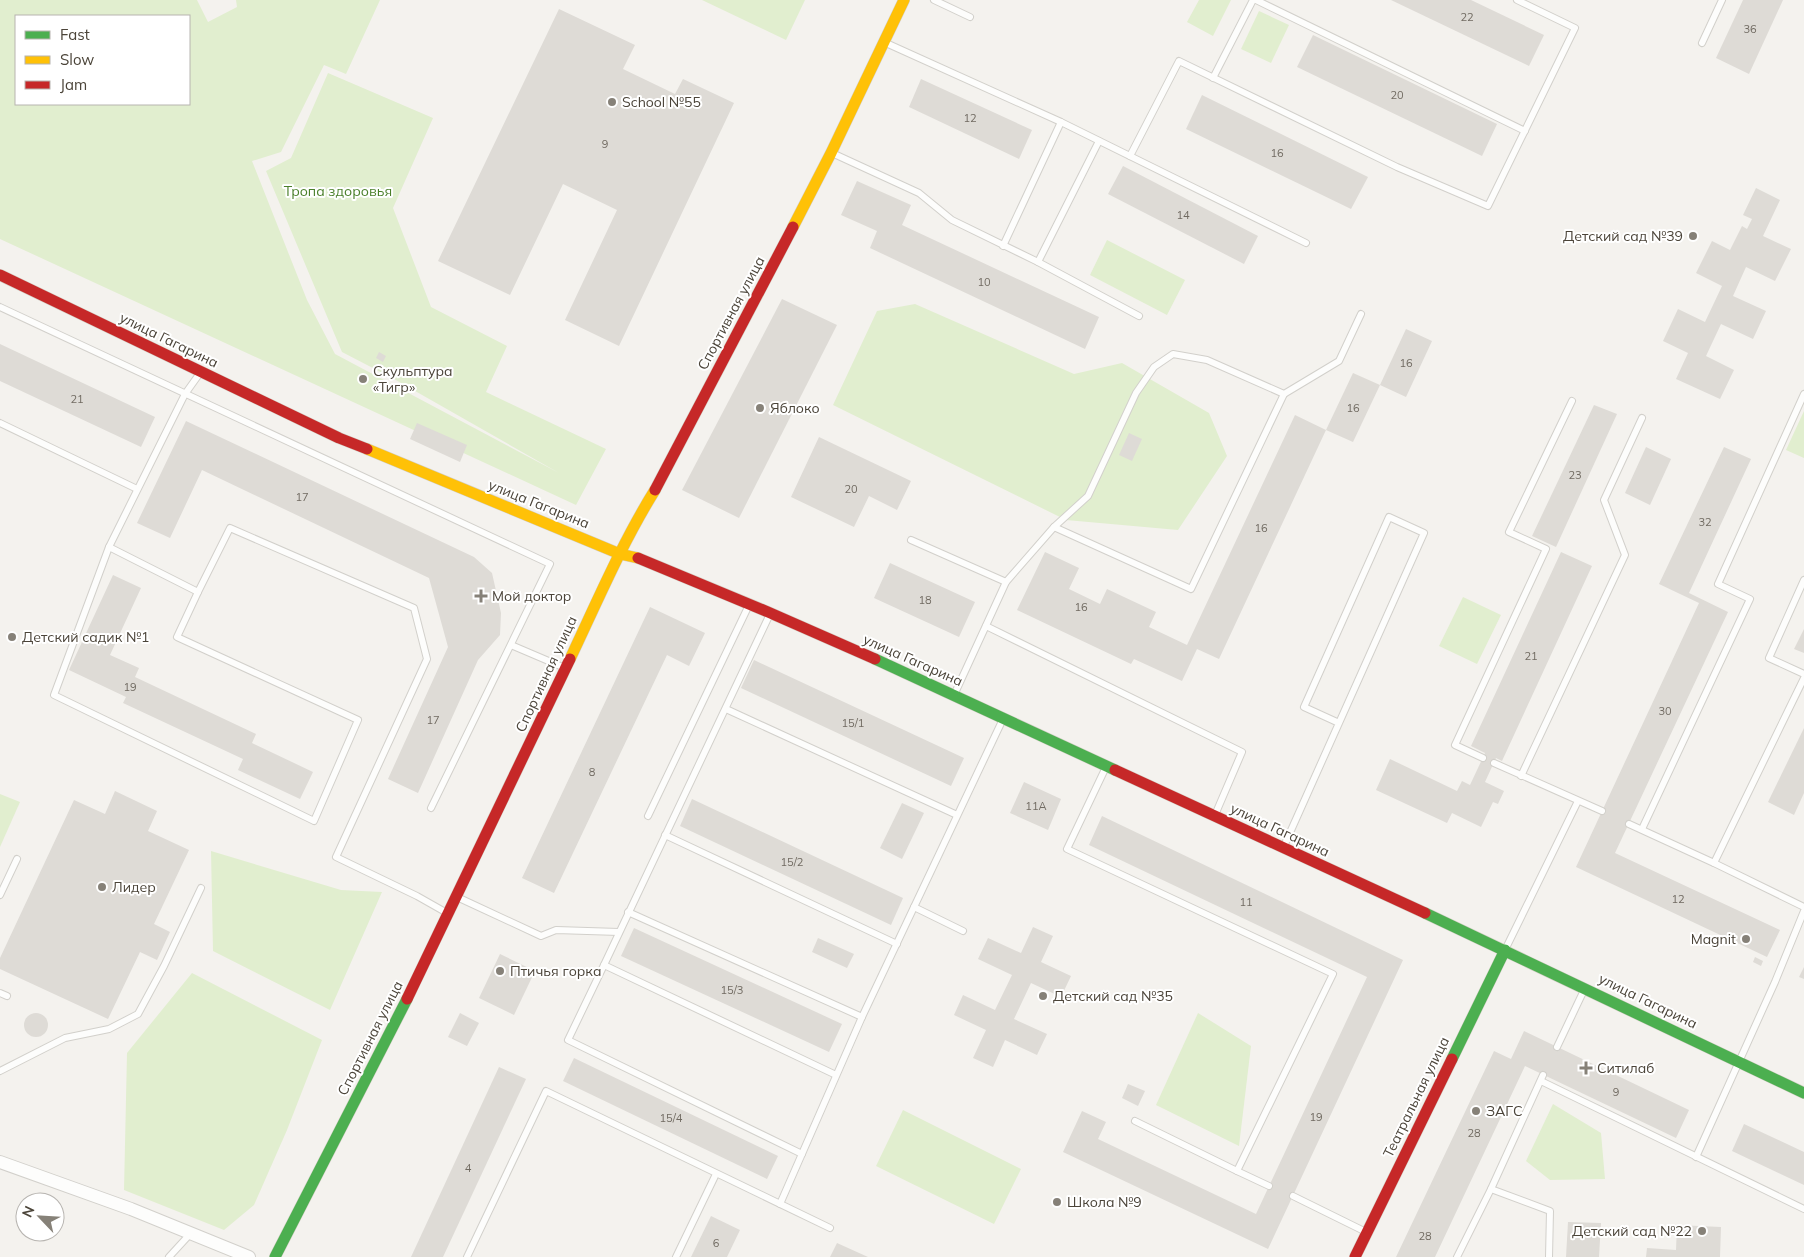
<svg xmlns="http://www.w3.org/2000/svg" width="1804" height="1257" viewBox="0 0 1804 1257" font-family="Mulish,sans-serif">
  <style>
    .green { fill: #e1eecf; fill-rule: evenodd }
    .building { fill: #dedbd6 }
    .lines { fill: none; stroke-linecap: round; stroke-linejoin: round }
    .lane-casing { stroke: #d2d0cb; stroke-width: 8 }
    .street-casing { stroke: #d2d0cb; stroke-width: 14 }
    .fast-casing { stroke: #d3cfc5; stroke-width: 12 }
    .slow-casing { stroke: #d3cfc5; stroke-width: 12 }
    .jam-casing { stroke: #d3cfc5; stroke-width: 12 }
    .lane { stroke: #fdfdfc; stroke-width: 6 }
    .street { stroke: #fdfdfc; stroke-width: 12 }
    .fast { stroke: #4caf50; stroke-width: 11 }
    .slow { stroke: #ffc107; stroke-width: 11 }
    .jam { stroke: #c62828; stroke-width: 11 }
    .poi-dot { fill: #868178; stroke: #fff; stroke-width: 2 }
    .labels { text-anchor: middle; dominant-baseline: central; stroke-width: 4; stroke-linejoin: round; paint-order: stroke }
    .number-label { font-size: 11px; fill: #706a61 }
    .poi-label { font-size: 14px; fill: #4b4439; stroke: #fff; text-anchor: start }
    .park-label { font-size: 14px; fill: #4a7f2a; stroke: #fff }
    .street-label { font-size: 14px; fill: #4b4439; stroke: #fff }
  </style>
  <rect width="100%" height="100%" fill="#f4f2ee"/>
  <g class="green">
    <path d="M 0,0 L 197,0 L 208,22 L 237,7 L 236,0 L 380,0 L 346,74 L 324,65 L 281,152 L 252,161 L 307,300 L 335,354 L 559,473 L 394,379 L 342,352 L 266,171 L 291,158 L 328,73 L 433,118 L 393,208 L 431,307 L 507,346 L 486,392 L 606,449 L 576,505 L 0,239 ZM 16,16 L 189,16 L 189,104 L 16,104 Z"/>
    <path d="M 702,0 L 805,0 L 786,40 Z"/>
    <path d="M 1199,0 L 1231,0 L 1213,36 L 1187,22 Z"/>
    <path d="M 1259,11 L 1289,25 L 1271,63 L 1241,49 Z"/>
    <path d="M 1107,240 L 1185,280 L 1167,315 L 1090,275 Z"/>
    <path d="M 915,304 L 1074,374 L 1122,363 L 1209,413 L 1227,456 L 1178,530 L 1066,520 L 833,405 L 877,311 Z"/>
    <path d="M 1804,411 L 1804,458 L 1786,450 Z"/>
    <path d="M 1463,597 L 1501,615 L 1477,664 L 1439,646 Z"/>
    <path d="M 0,794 L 20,802 L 0,847 Z"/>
    <path d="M 211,851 L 341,890 L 382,892 L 330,1010 L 213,951 Z"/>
    <path d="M 192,973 L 322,1040 L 287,1130 L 254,1205 L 224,1230 L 124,1190 L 127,1053 Z"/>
    <path d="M 1198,1013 L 1251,1046 L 1239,1146 L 1156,1105 Z"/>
    <path d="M 1553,1104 L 1601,1133 L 1605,1179 L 1550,1180 L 1526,1161 Z"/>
    <path d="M 903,1110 L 1021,1169 L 994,1224 L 876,1166 Z"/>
  </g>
  <g class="building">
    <path d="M 1391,0 L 1471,0 L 1544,35 L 1529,66 Z"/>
    <path d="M 1743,0 L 1783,0 L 1749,74 L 1716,58 Z"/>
    <path d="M 559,9 L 635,45 L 623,69 L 675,94 L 683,79 L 734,103 L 619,346 L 565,320 L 617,210 L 563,184 L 510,295 L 438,261 Z"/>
    <path d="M 1313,35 L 1497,124 L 1482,156 L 1297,67 Z"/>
    <path d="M 921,79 L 1032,130 L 1019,159 L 909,107 Z"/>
    <path d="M 1202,95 L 1368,177 L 1351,209 L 1186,129 Z"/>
    <path d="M 1123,166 L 1258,236 L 1244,264 L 1108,194 Z"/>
    <path d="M 857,181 L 911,205 L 902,225 L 1099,317 L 1085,349 L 870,248 L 877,231 L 841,215 Z"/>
    <path d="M 1756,188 L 1780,200 L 1763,236 L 1791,249 L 1775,281 L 1746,267 L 1733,296 L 1766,311 L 1753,339 L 1721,324 L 1706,356 L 1734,370 L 1720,399 L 1676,379 L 1688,353 L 1663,341 L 1678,309 L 1705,322 L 1722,286 L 1696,273 L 1712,241 L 1730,250 L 1742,226 L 1747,229 L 1752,219 L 1743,215 Z"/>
    <path d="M 782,299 L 837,325 L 739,518 L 682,490 Z"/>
    <path d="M 1406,329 L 1432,341 L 1406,397 L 1380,385 Z"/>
    <path d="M 0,344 L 155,417 L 141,447 L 0,381 Z"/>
    <path d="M 379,352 L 386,356 L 383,362 L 376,358 Z"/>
    <path d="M 1353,373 L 1380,385 L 1353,442 L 1326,430 Z"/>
    <path d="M 1594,405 L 1617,414 L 1556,547 L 1532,536 Z"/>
    <path d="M 1295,415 L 1326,430 L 1219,659 L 1197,649 L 1182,681 L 1134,659 L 1131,664 L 1017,610 L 1045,552 L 1079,568 L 1069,589 L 1100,604 L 1107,589 L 1156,612 L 1149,627 L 1187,645 Z"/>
    <path d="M 186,421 L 474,557 L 492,573 L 501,613 L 500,635 L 478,660 L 418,793 L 388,779 L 448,647 L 429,578 L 202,470 L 170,538 L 137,523 Z"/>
    <path d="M 417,423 L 467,445 L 460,462 L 410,439 Z"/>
    <path d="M 1129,433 L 1142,439 L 1132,461 L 1119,455 Z"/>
    <path d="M 819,437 L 911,481 L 897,510 L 869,496 L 854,527 L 791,497 Z"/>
    <path d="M 1646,447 L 1671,459 L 1650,505 L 1625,493 Z"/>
    <path d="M 1724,447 L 1751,459 L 1689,593 L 1728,612 L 1615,853 L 1780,930 L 1767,957 L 1576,867 L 1699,603 L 1659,584 Z"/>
    <path d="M 1561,552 L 1592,566 L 1502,761 L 1496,758 L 1485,782 L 1504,791 L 1498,804 L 1493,802 L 1481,827 L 1452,813 L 1447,823 L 1376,790 L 1390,759 L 1457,791 L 1462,781 L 1470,785 L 1485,753 L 1471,746 Z"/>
    <path d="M 890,563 L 975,602 L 959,637 L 874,598 Z"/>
    <path d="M 113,575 L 141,588 L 110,655 L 139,668 L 135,677 L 256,734 L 252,743 L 313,772 L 300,799 L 238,770 L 243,759 L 123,703 L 126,697 L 69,670 Z"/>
    <path d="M 650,607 L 705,633 L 689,666 L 667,655 L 554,893 L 522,878 Z"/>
    <path d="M 1804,629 L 1804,653 L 1794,649 Z"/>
    <path d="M 754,660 L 964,758 L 951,786 L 741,688 Z"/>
    <path d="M 1804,728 L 1804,793 L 1794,815 L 1768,802 Z"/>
    <path d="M 1024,782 L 1061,799 L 1048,830 L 1010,813 Z"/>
    <path d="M 115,791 L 157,811 L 148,831 L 189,850 L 154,924 L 170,932 L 157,960 L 140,952 L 108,1019 L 0,969 L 0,958 L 74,800 L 105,814 Z"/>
    <path d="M 692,799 L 903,898 L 891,925 L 680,826 Z"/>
    <path d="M 902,803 L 924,813 L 902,859 L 880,848 Z"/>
    <path d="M 1102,816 L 1403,960 L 1268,1249 L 1063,1152 L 1082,1111 L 1106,1122 L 1098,1139 L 1256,1214 L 1367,977 L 1089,845 Z"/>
    <path d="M 1033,927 L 1053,936 L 1041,962 L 1071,976 L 1061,997 L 1031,983 L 1014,1019 L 1047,1034 L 1037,1055 L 1005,1040 L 993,1067 L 973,1058 L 986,1030 L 954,1015 L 963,995 L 995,1010 L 1012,975 L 978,959 L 988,938 L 1021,953 Z"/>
    <path d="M 634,928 L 842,1024 L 829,1052 L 621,956 Z"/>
    <path d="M 818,938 L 854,954 L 847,968 L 812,952 Z"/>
    <path d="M 500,954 L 535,971 L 514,1015 L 479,998 Z"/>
    <path d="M 1755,957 L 1763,961 L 1761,966 L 1753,962 Z"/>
    <path d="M 1804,967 L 1804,979 L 1799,977 Z"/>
    <path d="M 460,1013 L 479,1023 L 467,1046 L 448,1037 Z"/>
    <circle cx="36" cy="1025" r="12"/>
    <path d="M 1524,1031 L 1689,1110 L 1676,1138 L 1525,1066 L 1435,1257 L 1396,1257 L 1494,1051 L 1511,1059 Z"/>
    <path d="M 574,1058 L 778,1156 L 767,1179 L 563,1081 Z"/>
    <path d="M 499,1067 L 526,1079 L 443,1257 L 411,1257 Z"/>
    <path d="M 1128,1084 L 1145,1091 L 1138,1106 L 1122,1098 Z"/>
    <path d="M 1744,1124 L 1804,1152 L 1804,1185 L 1732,1151 Z"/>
    <path d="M 711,1216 L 740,1230 L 727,1257 L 691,1257 Z"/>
    <path d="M 1568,1222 L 1601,1223 L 1599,1257 L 1566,1257 Z"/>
    <path d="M 1677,1225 L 1721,1227 L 1720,1257 L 1646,1257 L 1647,1248 L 1676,1250 Z"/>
    <path d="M 837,1243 L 868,1257 L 830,1257 Z"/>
  </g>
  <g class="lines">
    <defs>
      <g id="lane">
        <path d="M 934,0 L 970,17"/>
        <path d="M 1256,0 L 1525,131"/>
        <path d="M 886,43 L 1061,122 L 1306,243"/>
        <path d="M 1702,43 L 1722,0"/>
        <path d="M 1213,78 L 1253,0"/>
        <path d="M 832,153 L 919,193 L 952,220 L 1038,262 L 1139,316"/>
        <path d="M 1130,156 L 1179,61 L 1397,167 L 1488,206 L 1575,28 L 1517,0"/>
        <path d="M 1003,246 L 1061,122"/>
        <path d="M 1038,262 L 1099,141"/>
        <path d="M 0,307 L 550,564 L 431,808"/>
        <path d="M 0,423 L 137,489"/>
        <path d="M 1054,527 L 1191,589 L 1284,394"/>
        <path d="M 911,540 L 1006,582"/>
        <path d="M 109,547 L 198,592 L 230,528 L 414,608 L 427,659 L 336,857 L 417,896 L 447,913"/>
        <path d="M 1804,580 L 1769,658 L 1804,674"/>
        <path d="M 198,592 L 177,637 L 358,720 L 314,821 L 54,695 L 109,547 L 185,394 L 200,373"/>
        <path d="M 770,614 L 604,965 L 836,1075"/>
        <path d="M 986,626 L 1242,752 L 1215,815"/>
        <path d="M 511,645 L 565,668"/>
        <path d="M 955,693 L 1006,582 L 1054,527 L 1088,496 L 1136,393 L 1154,367 L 1173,354 L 1207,360 L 1284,394 L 1339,361 L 1361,314"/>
        <path d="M 726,709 L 957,815"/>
        <path d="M 1483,758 L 1455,745 L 1546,549 L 1509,532 L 1572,401"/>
        <path d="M 1494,763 L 1602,811"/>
        <path d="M 1106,767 L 1067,849 L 1333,974 L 1237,1171 L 1135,1121"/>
        <path d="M 1521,776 L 1625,555 L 1604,500 L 1642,418"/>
        <path d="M 648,816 L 749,605"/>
        <path d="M 1629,824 L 1714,863 L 1804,907"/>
        <path d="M 1642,829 L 1750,599 L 1718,584 L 1804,394"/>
        <path d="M 665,835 L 897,944"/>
        <path d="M 1284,846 L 1424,533 L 1389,517 L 1304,707 L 1339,723"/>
        <path d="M 1714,863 L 1804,678"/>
        <path d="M 0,895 L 17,859"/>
        <path d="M 457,897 L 541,936 L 556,930 L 619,932"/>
        <path d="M 914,907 L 963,931"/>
        <path d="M 628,912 L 862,1017"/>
        <path d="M 1505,950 L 1578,801"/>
        <path d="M 604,965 L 568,1040 L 802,1154"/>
        <path d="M 0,993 L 7,996"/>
        <path d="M 1557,1047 L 1585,988"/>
        <path d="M 0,1071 L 65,1038 L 109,1029 L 138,1014 L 164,966 L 201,888"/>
        <path d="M 1541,1081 L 1804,1209"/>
        <path d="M 1696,1157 L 1775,982 L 1804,911"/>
        <path d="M 1237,1171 L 1269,1186"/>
        <path d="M 1491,1189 L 1550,1211 L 1549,1257"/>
        <path d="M 1293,1196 L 1366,1232"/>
        <path d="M 780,1204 L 862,1017 L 1003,719"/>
        <path d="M 169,1257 L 191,1233"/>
        <path d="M 467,1257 L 546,1091 L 830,1228"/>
        <path d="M 676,1257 L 716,1174"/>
        <path d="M 1457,1257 L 1491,1189 L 1543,1075"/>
      </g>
      <path id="street" d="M 0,1162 L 131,1209 L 249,1257"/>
      <g id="fast">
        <path d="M 875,659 L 1115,770"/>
        <path d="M 1425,913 L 1804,1093"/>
        <path d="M 1452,1059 L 1505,950"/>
        <path d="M 275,1257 L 407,999"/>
      </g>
      <g id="slow">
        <path d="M 793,227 L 831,153 L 904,0"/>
        <path d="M 367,449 L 620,554 L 638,558"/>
        <path d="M 570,659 C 597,602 622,543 655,490"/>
      </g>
      <g id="jam">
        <path d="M 0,275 L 339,438 L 367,449"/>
        <path d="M 655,490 L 793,227"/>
        <path d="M 638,558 L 768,612 L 875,659"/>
        <path d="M 1115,770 L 1425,913"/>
        <path d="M 407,999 L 570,659"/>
        <path d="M 1355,1257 L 1452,1059"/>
      </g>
    </defs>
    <use href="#lane" class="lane-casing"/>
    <use href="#street" class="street-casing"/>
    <use href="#fast" class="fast-casing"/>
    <use href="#slow" class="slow-casing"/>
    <use href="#jam" class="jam-casing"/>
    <use href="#lane" class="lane"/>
    <use href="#street" class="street"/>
    <use href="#fast" class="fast"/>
    <use href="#slow" class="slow"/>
    <use href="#jam" class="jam"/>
  </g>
  <g class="poi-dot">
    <circle cx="612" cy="102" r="5"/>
    <circle cx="1693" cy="236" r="5"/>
    <circle cx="363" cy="379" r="5"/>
    <circle cx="760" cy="408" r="5"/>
    <path d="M478.5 588.5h5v5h5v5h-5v5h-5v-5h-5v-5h5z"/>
    <circle cx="12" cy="637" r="5"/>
    <circle cx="102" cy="887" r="5"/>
    <circle cx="1746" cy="939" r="5"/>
    <circle cx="500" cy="971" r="5"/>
    <circle cx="1043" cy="996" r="5"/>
    <path d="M1583.5 1060.5h5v5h5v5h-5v5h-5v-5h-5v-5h5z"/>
    <circle cx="1476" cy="1111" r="5"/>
    <circle cx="1057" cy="1202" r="5"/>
    <circle cx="1702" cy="1231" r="5"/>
  </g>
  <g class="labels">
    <g class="number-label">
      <text x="1467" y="17">22</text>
      <text x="1750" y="29">36</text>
      <text x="1397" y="95">20</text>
      <text x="970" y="118">12</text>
      <text x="605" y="144">9</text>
      <text x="1277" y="153">16</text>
      <text x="1183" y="215">14</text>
      <text x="984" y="282">10</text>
      <text x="1406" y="363">16</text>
      <text x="77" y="399">21</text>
      <text x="1353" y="408">16</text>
      <text x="1575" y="475">23</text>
      <text x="851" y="489">20</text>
      <text x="302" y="497">17</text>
      <text x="1705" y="522">32</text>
      <text x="1261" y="528">16</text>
      <text x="925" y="600">18</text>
      <text x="1081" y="607">16</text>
      <text x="1531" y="656">21</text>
      <text x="130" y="687">19</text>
      <text x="1665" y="711">30</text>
      <text x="433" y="720">17</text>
      <text x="853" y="723">15/1</text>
      <text x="592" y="772">8</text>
      <text x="1036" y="806">11А</text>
      <text x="792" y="862">15/2</text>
      <text x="1678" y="899">12</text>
      <text x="1246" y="902">11</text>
      <text x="732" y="990">15/3</text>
      <text x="1616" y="1092">9</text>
      <text x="1316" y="1117">19</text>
      <text x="671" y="1118">15/4</text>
      <text x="1474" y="1133">28</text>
      <text x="468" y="1168">4</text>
      <text x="1425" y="1236">28</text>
      <text x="716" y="1243">6</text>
    </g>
    <g class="poi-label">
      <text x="622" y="102">School №55</text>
      <text x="1683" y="236" text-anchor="end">Детский сад №39</text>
      <text x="373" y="371">Скульптура<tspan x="373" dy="16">«Тигр»</tspan></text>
      <text x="770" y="408">Яблоко</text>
      <text x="492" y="596">Мой доктор</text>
      <text x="22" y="637">Детский садик №1</text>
      <text x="112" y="887">Лидер</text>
      <text x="1736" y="939" text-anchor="end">Magnit</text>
      <text x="510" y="971">Птичья горка</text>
      <text x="1053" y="996">Детский сад №35</text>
      <text x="1597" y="1068">Ситилаб</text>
      <text x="1486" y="1111">ЗАГС</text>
      <text x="1067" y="1202">Школа №9</text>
      <text x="1692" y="1231" text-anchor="end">Детский сад №22</text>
    </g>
    <g class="park-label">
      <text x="338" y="191">Тропа здоровья</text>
    </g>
    <g class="street-label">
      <text transform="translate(731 313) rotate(-62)">Спортивная улица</text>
      <text transform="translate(169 340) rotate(26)">улица Гагарина</text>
      <text transform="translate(539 504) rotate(22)">улица Гагарина</text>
      <text transform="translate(913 660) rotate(24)">улица Гагарина</text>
      <text transform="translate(546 674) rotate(-65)">Спортивная улица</text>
      <text transform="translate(1280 830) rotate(25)">улица Гагарина</text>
      <text transform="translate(1648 1001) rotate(26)">улица Гагарина</text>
      <text transform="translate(370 1038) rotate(-63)">Спортивная улица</text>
      <text transform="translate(1416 1097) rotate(-64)">Театральная улица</text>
    </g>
  </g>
  <rect x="15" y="15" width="175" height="90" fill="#ffffff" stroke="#b7b4b0"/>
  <rect x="25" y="31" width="25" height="8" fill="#4caf50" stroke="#b7b4b0"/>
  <text x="60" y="40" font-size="15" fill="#4b4439">Fast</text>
  <rect x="25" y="56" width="25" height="8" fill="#ffc107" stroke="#b7b4b0"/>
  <text x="60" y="65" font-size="15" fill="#4b4439">Slow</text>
  <rect x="25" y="81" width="25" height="8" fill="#c62828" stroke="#b7b4b0"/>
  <text x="60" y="90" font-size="15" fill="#4b4439">Jam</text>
  <g transform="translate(40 1217) rotate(295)"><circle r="24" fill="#ffffff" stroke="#b7b4b0"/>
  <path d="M0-4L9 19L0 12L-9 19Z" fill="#868178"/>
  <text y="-8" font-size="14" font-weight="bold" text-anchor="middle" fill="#4b4439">N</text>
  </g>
</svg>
